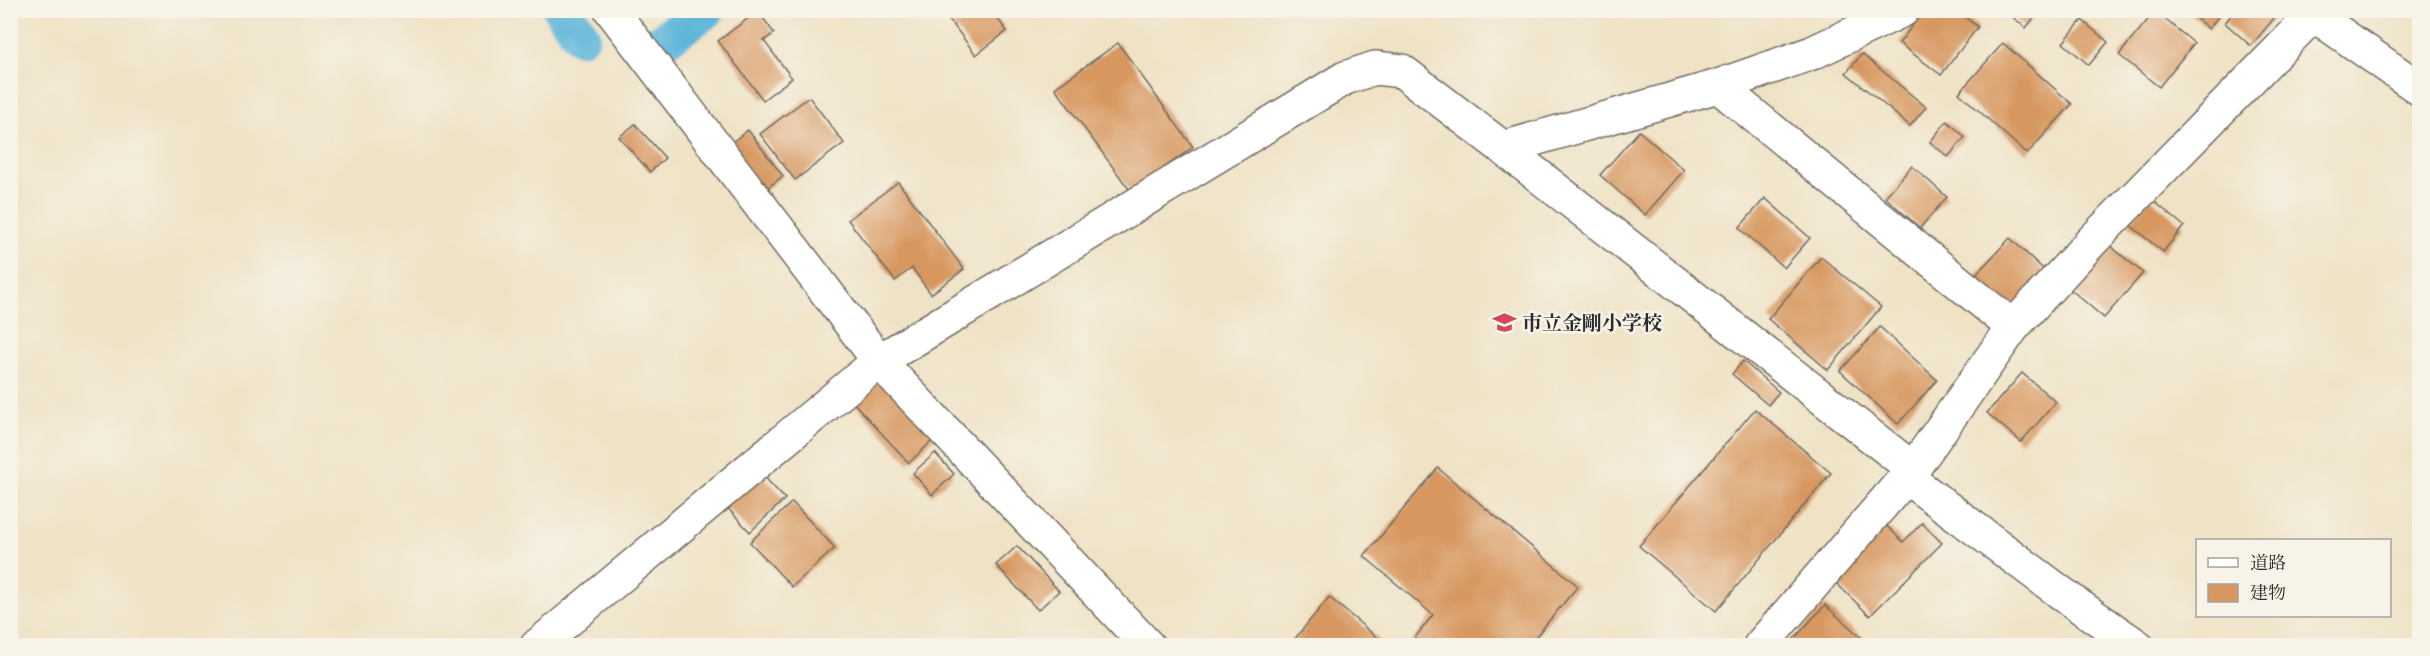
<svg xmlns="http://www.w3.org/2000/svg" width="2430" height="656" viewBox="0 0 2430 656" font-family="'EB Garamond','Noto Serif JP',serif">
  <style>
    .lines { fill: none; stroke-linecap: round; stroke-linejoin: round }
    .canal { stroke: #5bb5d9; stroke-width: 38 }
    .building { fill: #d7975f }
    .minor-casing { stroke: #706b61; stroke-width: 36 }
    .minor { stroke: #fff; stroke-width: 33 }
    .labels { text-anchor: middle; dominant-baseline: central; stroke-width: 5; stroke-linejoin: round; paint-order: stroke }
    .poi-label { font-size: 20px; font-weight: bold; fill: #2b2b2b; stroke: #f7f3e8; text-anchor: start }
  </style>
  <rect width="100%" height="100%" fill="#f7f3e8"/>
  <filter id="ink" filterUnits="userSpaceOnUse"><feTurbulence type="fractalNoise" baseFrequency=".0167" numOctaves="2"/><feDisplacementMap in="SourceGraphic" scale="12" xChannelSelector="R" yChannelSelector="G"/><feConvolveMatrix kernelMatrix="1 2 1 2 8 2 1 2 1" color-interpolation-filters="sRGB"/></filter>
  <filter id="wash" filterUnits="userSpaceOnUse"><feTurbulence type="fractalNoise" baseFrequency=".008" numOctaves="4" result="noise"/><feDisplacementMap in="SourceGraphic" scale="24" xChannelSelector="R" yChannelSelector="G"/><feGaussianBlur stdDeviation="1.35" result="paint"/><feColorMatrix in="noise" values="0 0 0 0 0 0 0 0 0 0 0 0 0 0 0 0 0 1.4 0 .05"/><feComposite in="paint" operator="in"/></filter>
  <g filter="url(#wash)">
    <rect width="100%" height="100%" fill="#efe2c5"/>
    <g class="lines">
      <g class="canal">
        <path d="M 562,10 L 581,36"/>
        <path d="M 655,46 L 706,10"/>
      </g>
    </g>
    <g id="blocks">
      <g class="building">
        <path d="M 942,10 L 991,10 L 1007,31 L 976,55 Z"/>
        <path d="M 1924,10 L 1956,10 L 1978,27 L 1941,75 L 1899,43 Z"/>
        <path d="M 2004,10 L 2040,10 L 2026,28 Z"/>
        <path d="M 2186,10 L 2223,10 L 2209,29 Z"/>
        <path d="M 2235,10 L 2281,10 L 2251,46 L 2225,23 Z"/>
        <path d="M 758,11 L 774,33 L 764,41 L 792,78 L 763,100 L 718,41 Z"/>
        <path d="M 2155,11 L 2194,43 L 2159,87 L 2119,55 Z"/>
        <path d="M 2082,20 L 2108,42 L 2089,65 L 2063,43 Z"/>
        <path d="M 1118,43 L 1193,147 L 1131,192 L 1055,88 Z"/>
        <path d="M 2003,43 L 2072,104 L 2027,154 L 1959,93 Z"/>
        <path d="M 1862,54 L 1926,107 L 1910,126 L 1846,73 Z"/>
        <path d="M 809,97 L 844,143 L 795,180 L 760,134 Z"/>
        <path d="M 1947,121 L 1965,137 L 1948,157 L 1930,142 Z"/>
        <path d="M 635,124 L 665,158 L 650,172 L 619,137 Z"/>
        <path d="M 748,130 L 783,176 L 758,195 L 723,149 Z"/>
        <path d="M 1639,131 L 1684,170 L 1645,215 L 1600,175 Z"/>
        <path d="M 1912,166 L 1947,197 L 1920,228 L 1885,197 Z"/>
        <path d="M 898,182 L 964,269 L 931,294 L 912,268 L 895,281 L 848,220 Z"/>
        <path d="M 1765,198 L 1810,238 L 1784,268 L 1739,228 Z"/>
        <path d="M 2150,198 L 2184,226 L 2163,252 L 2129,224 Z"/>
        <path d="M 2010,238 L 2053,278 L 2005,330 L 1962,289 Z"/>
        <path d="M 2108,244 L 2143,273 L 2104,318 L 2069,288 Z"/>
        <path d="M 1821,257 L 1881,307 L 1828,370 L 1768,319 Z"/>
        <path d="M 1880,327 L 1937,380 L 1898,424 L 1840,371 Z"/>
        <path d="M 1743,361 L 1779,392 L 1768,405 L 1732,374 Z"/>
        <path d="M 879,373 L 937,436 L 909,463 L 850,399 Z"/>
        <path d="M 2022,373 L 2056,402 L 2021,442 L 1987,413 Z"/>
        <path d="M 1755,409 L 1831,473 L 1716,611 L 1639,546 Z"/>
        <path d="M 935,453 L 954,474 L 932,495 L 913,473 Z"/>
        <path d="M 1438,468 L 1578,586 L 1528,646 L 1408,646 L 1433,615 L 1364,556 Z"/>
        <path d="M 758,470 L 785,499 L 750,532 L 723,503 Z"/>
        <path d="M 792,502 L 835,548 L 792,587 L 750,542 Z"/>
        <path d="M 1922,523 L 1942,543 L 1870,616 L 1832,579 L 1886,525 L 1903,542 Z"/>
        <path d="M 1017,546 L 1059,591 L 1038,610 L 996,565 Z"/>
        <path d="M 1329,597 L 1387,646 L 1289,646 Z"/>
        <path d="M 1825,605 L 1863,639 L 1858,646 L 1792,646 L 1790,643 Z"/>
      </g>
    </g>
  </g>
  <g filter="url(#ink)">
    <use href="#blocks" fill-opacity="0" stroke="#706b61" stroke-width="1.5"/>
    <g class="lines">
      <defs>
        <g id="minor">
          <path d="M 611,10 L 879,361 L 1148,646"/>
          <path d="M 2314,15 L 2420,89"/>
          <path d="M 1718,86 L 2013,327"/>
          <path d="M 1503,148 L 1913,469"/>
          <path d="M 1906,477 L 2072,601 L 2137,646"/>
          <path d="M 537,646 L 879,361 L 1345,78 L 1375,68 L 1402,71 L 1503,148 L 1718,86 L 1812,53 L 1903,10"/>
          <path d="M 1760,646 L 1913,469 L 2013,327 L 2091,242 L 2318,10"/>
        </g>
      </defs>
      <use href="#minor" class="minor-casing"/>
      <use href="#minor" class="minor"/>
    </g>
  </g>
  <defs>
    <symbol id="school-bare" viewBox="-9 -9 18 18"><path d="M0-5L7-2L0 1L-7-2ZM-4 1L0 2.5L4 1V4Q0 6-4 4Z" fill="#d1495b" stroke="#f7f3e8" stroke-width="2.5" paint-order="stroke"/></symbol>
  </defs>
  <g fill-rule="evenodd">
    <use href="#school-bare" x="1488" y="306" width="33" height="33"/>
  </g>
  <g class="labels">
    <g class="poi-label">
      <text x="1522" y="323">市立金剛小学校</text>
    </g>
  </g>
  <rect width="2430" height="656" fill="none" stroke="#f7f3e8" stroke-width="36"/>
  <rect x="2196" y="539" width="195" height="78" fill="#f7f3e8" stroke="#a5a39c" stroke-width="1.5"/>
  <rect x="2208" y="558" width="30" height="9" fill="#ffffff" stroke="#a5a39c" stroke-width="1.5"/>
  <text x="2250" y="569" font-size="18" fill="#2b2b2b">道路</text>
  <rect x="2208" y="584" width="30" height="18" fill="#d7975f" stroke="#a5a39c" stroke-width="1.5"/>
  <text x="2250" y="599" font-size="18" fill="#2b2b2b">建物</text>
</svg>
